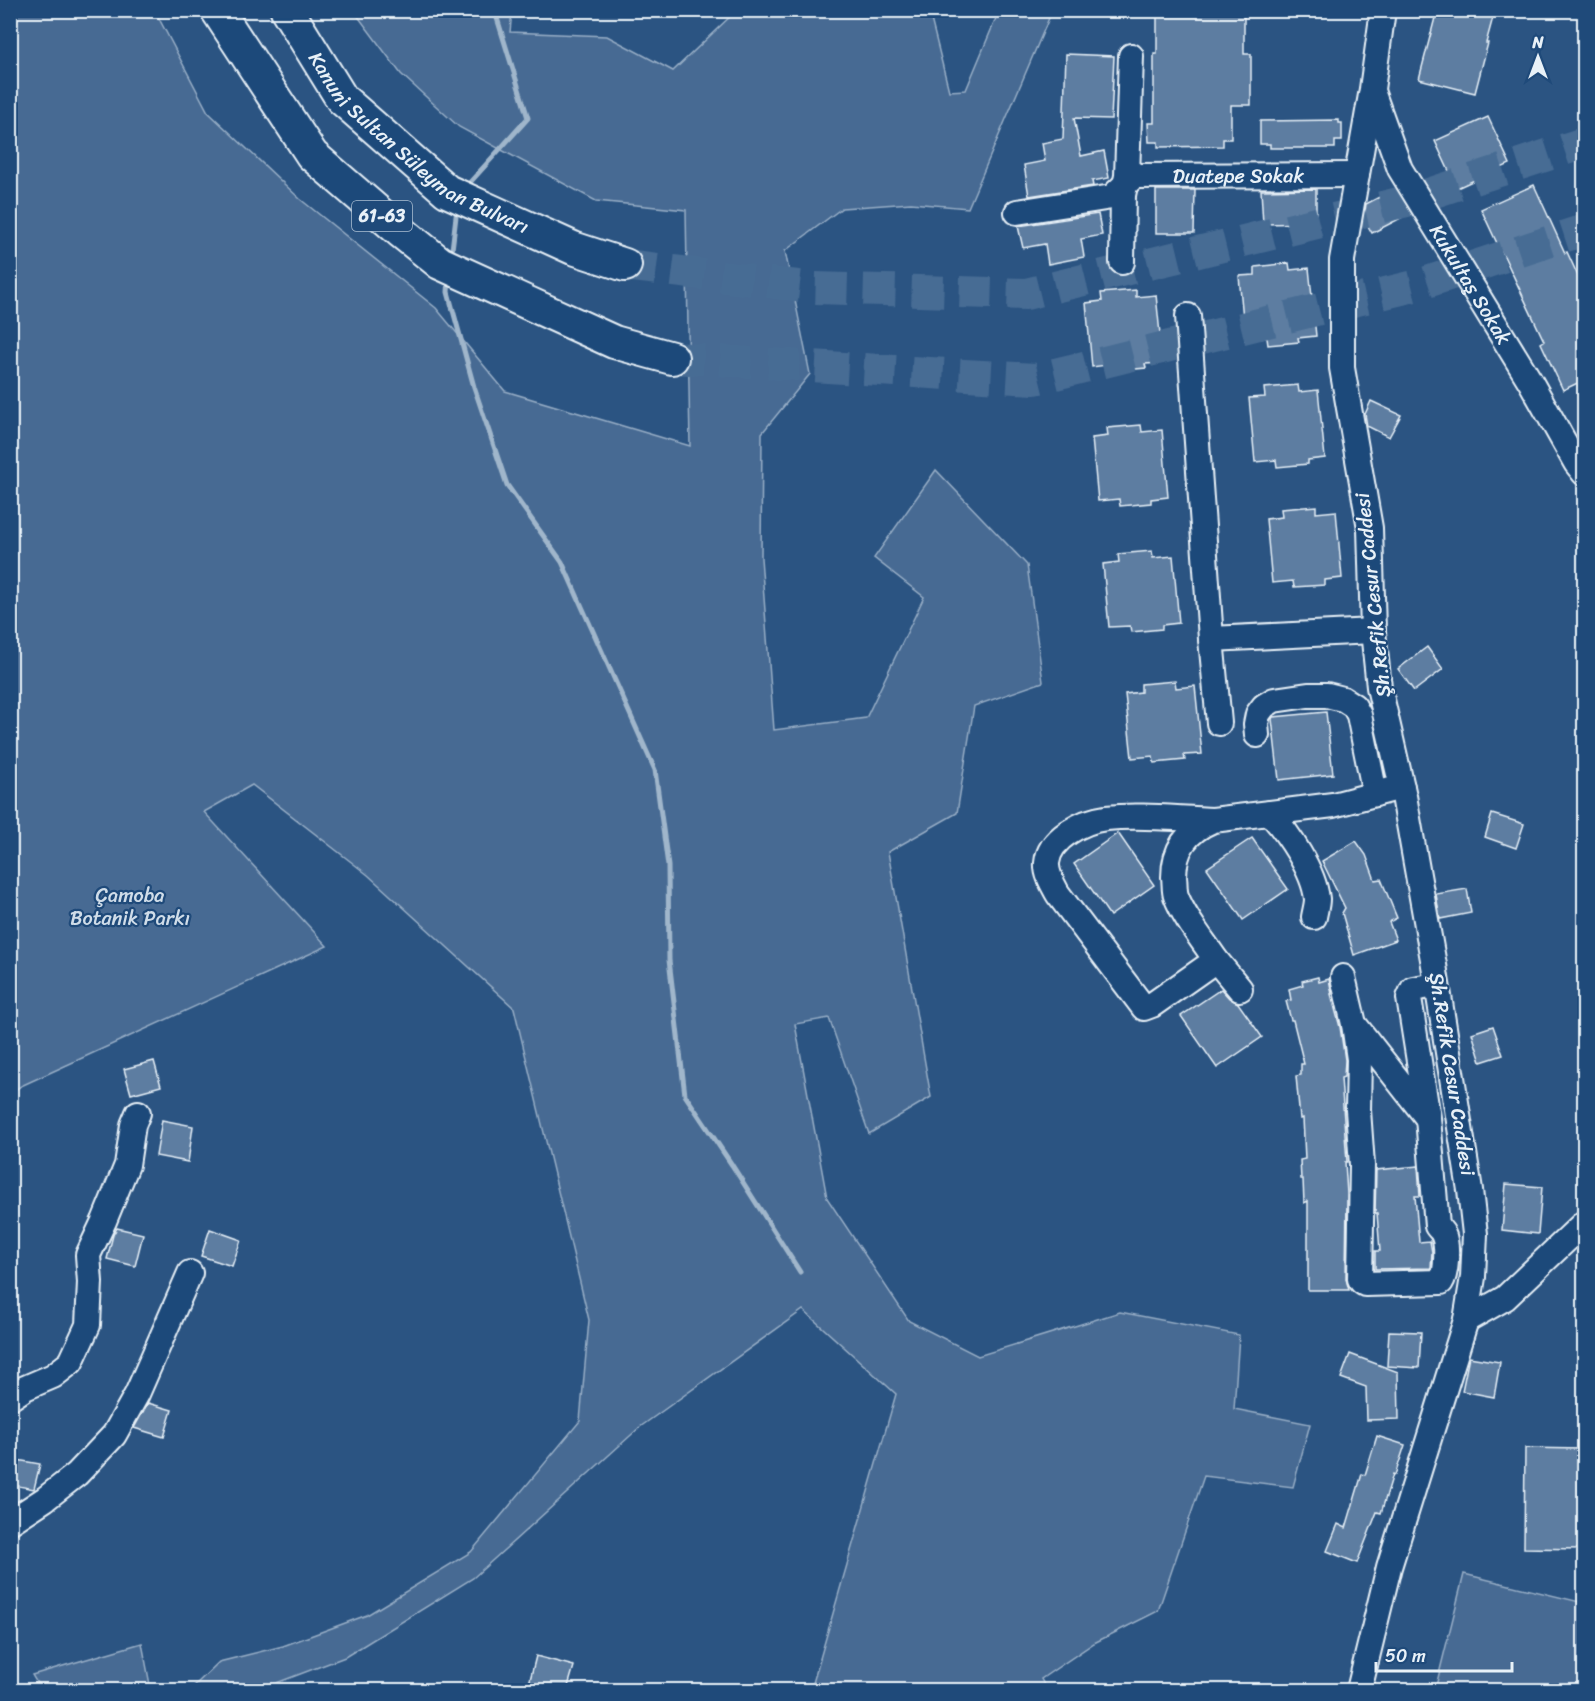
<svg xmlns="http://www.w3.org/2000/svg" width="1595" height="1701" viewBox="0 0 1595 1701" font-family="Sriracha,sans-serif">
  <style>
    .green { fill: #476b93; stroke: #98aec6; stroke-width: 1.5 }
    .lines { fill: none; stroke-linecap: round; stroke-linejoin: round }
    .stream { stroke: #a0b6cb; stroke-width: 5 }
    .building { fill: #5d7da1; stroke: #e8f1f8; stroke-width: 1.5 }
    .major-tunnel { stroke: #476c94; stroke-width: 32; stroke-dasharray: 32 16; stroke-linecap: butt }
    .minor-casing { stroke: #e8f1f8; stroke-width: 28 }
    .major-casing { stroke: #e8f1f8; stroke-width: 36 }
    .minor { stroke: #1f4a7a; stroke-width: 24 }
    .major { stroke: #1f4a7a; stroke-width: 32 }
    .labels { text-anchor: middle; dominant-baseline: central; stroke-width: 4.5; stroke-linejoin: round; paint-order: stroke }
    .shield { fill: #1f4a7a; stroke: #acbfd2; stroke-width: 1.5 }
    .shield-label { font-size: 18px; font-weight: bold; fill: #e8f1f8 }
    .street-label { font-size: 20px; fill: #e8f1f8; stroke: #1f4a7a }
    .park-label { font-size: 20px; fill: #d0dde9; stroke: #1f4a7a }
  </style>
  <rect width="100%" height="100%" fill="#2b5482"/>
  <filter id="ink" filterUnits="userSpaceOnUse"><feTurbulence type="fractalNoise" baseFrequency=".0167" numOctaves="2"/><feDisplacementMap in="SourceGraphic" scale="12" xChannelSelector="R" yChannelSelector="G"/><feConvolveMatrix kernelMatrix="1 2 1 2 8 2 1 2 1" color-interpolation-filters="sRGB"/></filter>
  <g filter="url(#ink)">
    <g class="green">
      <path d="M 10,11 L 155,11 L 208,112 L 300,199 L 436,308 L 505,391 L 690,446 L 686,210 L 596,201 L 459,127 L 401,74 L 354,11 L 512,11 L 510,32 L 607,36 L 673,71 L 736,11 L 929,11 L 949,91 L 966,90 L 999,11 L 1052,11 L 968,208 L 911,203 L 842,208 L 785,251 L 810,374 L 762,433 L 761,558 L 774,730 L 866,718 L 924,597 L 874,558 L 936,470 L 1027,565 L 1043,682 L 974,706 L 957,813 L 888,852 L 931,1097 L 869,1134 L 829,1018 L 795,1024 L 827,1198 L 909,1321 L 978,1356 L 1120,1312 L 1239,1335 L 1234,1409 L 1310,1424 L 1293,1487 L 1204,1476 L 1158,1611 L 1094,1643 L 1041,1679 L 1047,1690 L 811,1690 L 896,1394 L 803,1310 L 640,1427 L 473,1578 L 345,1657 L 258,1690 L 190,1690 L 219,1662 L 283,1646 L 367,1615 L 471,1552 L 580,1421 L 589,1320 L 514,1008 L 368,875 L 252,785 L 204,812 L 327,946 L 21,1086 L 11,1093 Z"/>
      <path d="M 1464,1574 L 1584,1603 L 1584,1690 L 1435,1690 Z"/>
      <path d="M 142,1643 L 151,1690 L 41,1690 L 32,1675 Z"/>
    </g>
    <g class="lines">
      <g class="stream">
        <path d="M 464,189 L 528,118 L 497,18 L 497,10"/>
        <path d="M 451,258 L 457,208"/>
        <path d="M 449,279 L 448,292 L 474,387 L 507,485 L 562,562 L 655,770 L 668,866 L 669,960 L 685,1095 L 732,1165 L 800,1272"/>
      </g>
    </g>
    <g class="building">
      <path d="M 1157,10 L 1244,10 L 1244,54 L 1251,54 L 1251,105 L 1231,105 L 1231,139 L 1223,139 L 1223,146 L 1158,147 L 1158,142 L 1149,142 L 1148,123 L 1154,123 L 1154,54 L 1157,54 Z"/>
      <path d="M 1437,10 L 1495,10 L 1486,43 L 1488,43 L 1475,93 L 1419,79 Z"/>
      <path d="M 1066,54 L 1114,56 L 1111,119 L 1074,118 L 1081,156 L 1104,151 L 1109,178 L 1092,181 L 1093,186 L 1029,196 L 1024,165 L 1045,161 L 1042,143 L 1063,139 Z"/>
      <path d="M 1488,117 L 1510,164 L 1457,188 L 1435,141 Z"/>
      <path d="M 1339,120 L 1339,123 L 1342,123 L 1342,141 L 1335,141 L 1335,148 L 1270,148 L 1270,144 L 1260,144 L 1260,121 Z"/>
      <path d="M 1534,185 L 1565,253 L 1567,252 L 1584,289 L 1584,380 L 1563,390 L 1541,343 L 1544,341 L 1504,256 L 1503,256 L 1481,209 Z"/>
      <path d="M 1316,189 L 1316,223 L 1263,224 L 1261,190 Z"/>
      <path d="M 1156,190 L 1195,190 L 1194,233 L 1156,233 Z"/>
      <path d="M 1391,191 L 1405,216 L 1372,233 L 1364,219 L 1366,204 Z"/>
      <path d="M 1098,214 L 1102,235 L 1081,239 L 1084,257 L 1048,264 L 1045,244 L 1023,248 L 1018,226 Z"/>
      <path d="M 1289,263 L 1290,270 L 1309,268 L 1316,336 L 1298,338 L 1299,342 L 1268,345 L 1267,338 L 1245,340 L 1239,276 L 1255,275 L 1255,267 Z"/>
      <path d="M 1136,290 L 1136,297 L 1156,295 L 1163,363 L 1145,364 L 1146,368 L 1114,371 L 1114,364 L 1092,367 L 1086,303 L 1102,301 L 1101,293 Z"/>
      <path d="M 1298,385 L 1299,392 L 1318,390 L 1325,458 L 1308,460 L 1308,464 L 1277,467 L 1276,460 L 1255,462 L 1249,398 L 1265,397 L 1264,388 Z"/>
      <path d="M 1371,401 L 1401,415 L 1389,437 L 1367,426 L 1365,414 Z"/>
      <path d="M 1141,425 L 1142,432 L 1162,430 L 1168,497 L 1151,499 L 1151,503 L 1120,506 L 1119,499 L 1098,501 L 1092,438 L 1108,436 L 1107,428 Z"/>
      <path d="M 1316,506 L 1316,513 L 1336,511 L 1342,578 L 1325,580 L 1325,585 L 1294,587 L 1293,581 L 1272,583 L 1266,519 L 1282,517 L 1281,509 Z"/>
      <path d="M 1152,551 L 1153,558 L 1173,556 L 1179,623 L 1162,625 L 1162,629 L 1131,632 L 1130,626 L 1109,627 L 1103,564 L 1119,562 L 1118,554 Z"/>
      <path d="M 1427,647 L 1443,669 L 1414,691 L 1398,669 Z"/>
      <path d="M 1175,681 L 1176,688 L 1195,686 L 1202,754 L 1184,755 L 1185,760 L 1154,763 L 1153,756 L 1132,758 L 1125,694 L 1141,692 L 1141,684 Z"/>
      <path d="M 1326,712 L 1333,774 L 1279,780 L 1272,719 L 1273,717 Z"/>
      <path d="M 1492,814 L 1524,824 L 1516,848 L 1485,837 Z"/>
      <path d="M 1118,833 L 1154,885 L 1110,916 L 1074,864 Z"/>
      <path d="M 1252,838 L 1288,889 L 1243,920 L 1207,868 Z"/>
      <path d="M 1356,841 L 1366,855 L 1375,880 L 1381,879 L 1397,918 L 1389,922 L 1396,940 L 1354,955 L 1342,913 L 1345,908 L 1322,861 Z"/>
      <path d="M 1467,889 L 1471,913 L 1440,919 L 1436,894 Z"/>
      <path d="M 1318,977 L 1319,982 L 1329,979 L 1332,994 L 1331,994 L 1340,1027 L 1345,1060 L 1344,1077 L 1341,1078 L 1347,1162 L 1345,1162 L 1347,1194 L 1346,1279 L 1349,1290 L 1308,1290 L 1308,1201 L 1304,1203 L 1303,1179 L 1301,1179 L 1300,1160 L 1305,1159 L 1303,1118 L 1300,1119 L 1296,1076 L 1301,1075 L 1301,1064 L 1304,1064 L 1293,1020 L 1291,1020 L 1286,1001 L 1291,1000 L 1289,989 L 1303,985 L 1302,981 Z"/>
      <path d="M 1221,989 L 1229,998 L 1238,1003 L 1262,1037 L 1217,1068 L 1181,1016 Z"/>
      <path d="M 1493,1026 L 1503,1055 L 1481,1062 L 1472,1033 Z"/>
      <path d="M 154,1061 L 161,1086 L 131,1094 L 124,1069 Z"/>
      <path d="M 162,1120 L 193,1126 L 188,1162 L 156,1156 Z"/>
      <path d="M 1418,1166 L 1420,1196 L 1415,1196 L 1419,1242 L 1430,1241 L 1432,1252 L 1431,1268 L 1375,1269 L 1375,1251 L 1380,1251 L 1377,1213 L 1375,1213 L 1376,1170 Z"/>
      <path d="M 1506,1184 L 1542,1187 L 1538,1234 L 1502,1230 Z"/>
      <path d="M 117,1228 L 143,1234 L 135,1266 L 107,1259 L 113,1235 Z"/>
      <path d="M 210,1229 L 241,1240 L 232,1266 L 201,1256 Z"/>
      <path d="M 1389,1331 L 1421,1332 L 1419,1368 L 1387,1366 Z"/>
      <path d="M 1350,1354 L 1398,1372 L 1399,1419 L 1367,1420 L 1366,1387 L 1341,1378 Z"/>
      <path d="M 1469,1357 L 1500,1362 L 1494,1397 L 1462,1391 Z"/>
      <path d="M 148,1403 L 172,1410 L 164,1437 L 134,1428 Z"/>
      <path d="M 1377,1436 L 1405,1445 L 1395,1475 L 1393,1474 L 1381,1513 L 1377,1512 L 1357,1563 L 1327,1551 L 1338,1524 L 1346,1528 L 1362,1474 L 1365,1475 Z"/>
      <path d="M 1525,1448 L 1582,1449 L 1580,1549 L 1524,1548 Z"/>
      <path d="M 17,1460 L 40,1464 L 34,1489 L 13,1485 Z"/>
      <path d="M 536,1656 L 574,1666 L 567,1690 L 537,1690 L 528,1688 Z"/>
    </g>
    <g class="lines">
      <g class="major-tunnel">
        <path d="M 625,265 L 815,288 L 1026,294 L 1407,201 L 1584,143"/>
        <path d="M 672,358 L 1035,379 L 1418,285 L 1584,230"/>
      </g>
      <defs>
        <g id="minor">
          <path id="s1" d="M 1372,91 L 1400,169 L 1530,381 L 1576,463 L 1584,473"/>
          <path id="s2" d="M 1017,212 L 1112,197 L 1134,176 L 1357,175"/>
          <path d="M 1122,262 L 1123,195 L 1127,176 L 1131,56"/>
          <path d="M 1188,316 L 1211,639 L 1219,723"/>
          <path d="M 1211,639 L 1373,631"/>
          <path d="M 1257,735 L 1256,724 L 1258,714 L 1264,706 L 1274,700 L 1308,695 L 1327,695 L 1343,699 L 1354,706 L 1359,715 L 1375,794"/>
          <path d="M 1270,813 C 1288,833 1314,871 1317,899 C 1317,905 1315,911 1314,917"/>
          <path d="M 1213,820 C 1178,819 1141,814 1106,818 C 1083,821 1049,838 1047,863 C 1046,874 1053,885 1058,894 L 1144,1008 L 1152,1005 L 1216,960 C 1202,939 1185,919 1176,896 C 1174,890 1175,883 1174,877 C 1174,849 1187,831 1213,820 L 1333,805 L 1402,787"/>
          <path d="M 1216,960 L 1240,989"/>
          <path d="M 1343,977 L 1354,1024 L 1426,1116"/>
          <path d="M 1354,1024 L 1359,1059 L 1358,1110 L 1362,1165 L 1360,1279 L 1362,1282 L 1365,1284 L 1441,1282 C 1447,1273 1448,1244 1443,1234 C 1442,1231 1439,1229 1437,1226 L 1428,1118 L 1409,998 L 1413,989 L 1436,985"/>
          <path d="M 1466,1320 L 1505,1298 L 1584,1223"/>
          <path d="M 10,1398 L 25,1388 L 53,1376 L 71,1362 L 88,1325 L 90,1282 L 88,1255 L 104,1221 L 127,1165 L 133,1125 L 138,1113"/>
          <path d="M 10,1522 L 45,1499 L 77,1474 L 114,1435 L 137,1394 L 190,1273"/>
          <path d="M 1359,1690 L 1389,1567 L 1466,1320 L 1473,1277 L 1475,1234 L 1470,1190 L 1434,965 L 1404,796 L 1379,687 L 1373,631 L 1370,528 L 1342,368 L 1342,260 L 1372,89 L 1383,10"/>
        </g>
        <g id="major">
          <path d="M 217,10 L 312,155 L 400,231 L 440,263 L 614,342 L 672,358"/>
          <path id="s3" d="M 287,10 L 342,99 L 447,191 L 573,248 L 625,265"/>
        </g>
      </defs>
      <use href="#minor" class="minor-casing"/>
      <use href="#major" class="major-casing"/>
      <use href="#minor" class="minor"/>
      <use href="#major" class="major"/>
    </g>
  </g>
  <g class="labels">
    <rect class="shield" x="352" y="201" width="60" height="30" rx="4.5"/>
    <g class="shield-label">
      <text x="382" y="216">61-63</text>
    </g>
    <g class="street-label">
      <text stroke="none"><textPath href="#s3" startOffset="192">Kanuni Sultan Süleyman Bulvarı</textPath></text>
      <text stroke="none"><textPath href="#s2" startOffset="231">Duatepe Sokak</textPath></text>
      <text stroke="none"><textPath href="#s1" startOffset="218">Kukultaş Sokak</textPath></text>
      <text transform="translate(1373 595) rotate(-96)">Şh.Refik Cesur Caddesi</text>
      <text transform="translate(1452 1074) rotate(81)">Şh.Refik Cesur Caddesi</text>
    </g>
    <g class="park-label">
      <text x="130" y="895">Çamoba<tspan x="130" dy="23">Botanik Parkı</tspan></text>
    </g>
  </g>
  <rect width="1595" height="1701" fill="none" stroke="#1f4a7a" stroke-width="36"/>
  <rect x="18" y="18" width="1559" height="1665" fill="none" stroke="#e8f1f8" stroke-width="2" filter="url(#ink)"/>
  <g transform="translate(1538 57)" stroke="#1f4a7a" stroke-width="4.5" paint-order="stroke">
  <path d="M0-4.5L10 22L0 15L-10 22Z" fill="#e8f1f8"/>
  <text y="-9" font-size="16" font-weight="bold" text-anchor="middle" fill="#e8f1f8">N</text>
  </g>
  <path d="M1376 1662v9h136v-9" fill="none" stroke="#e8f1f8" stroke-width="3"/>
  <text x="1385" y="1662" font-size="18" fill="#e8f1f8" stroke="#1f4a7a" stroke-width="4.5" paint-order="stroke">50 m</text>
</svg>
